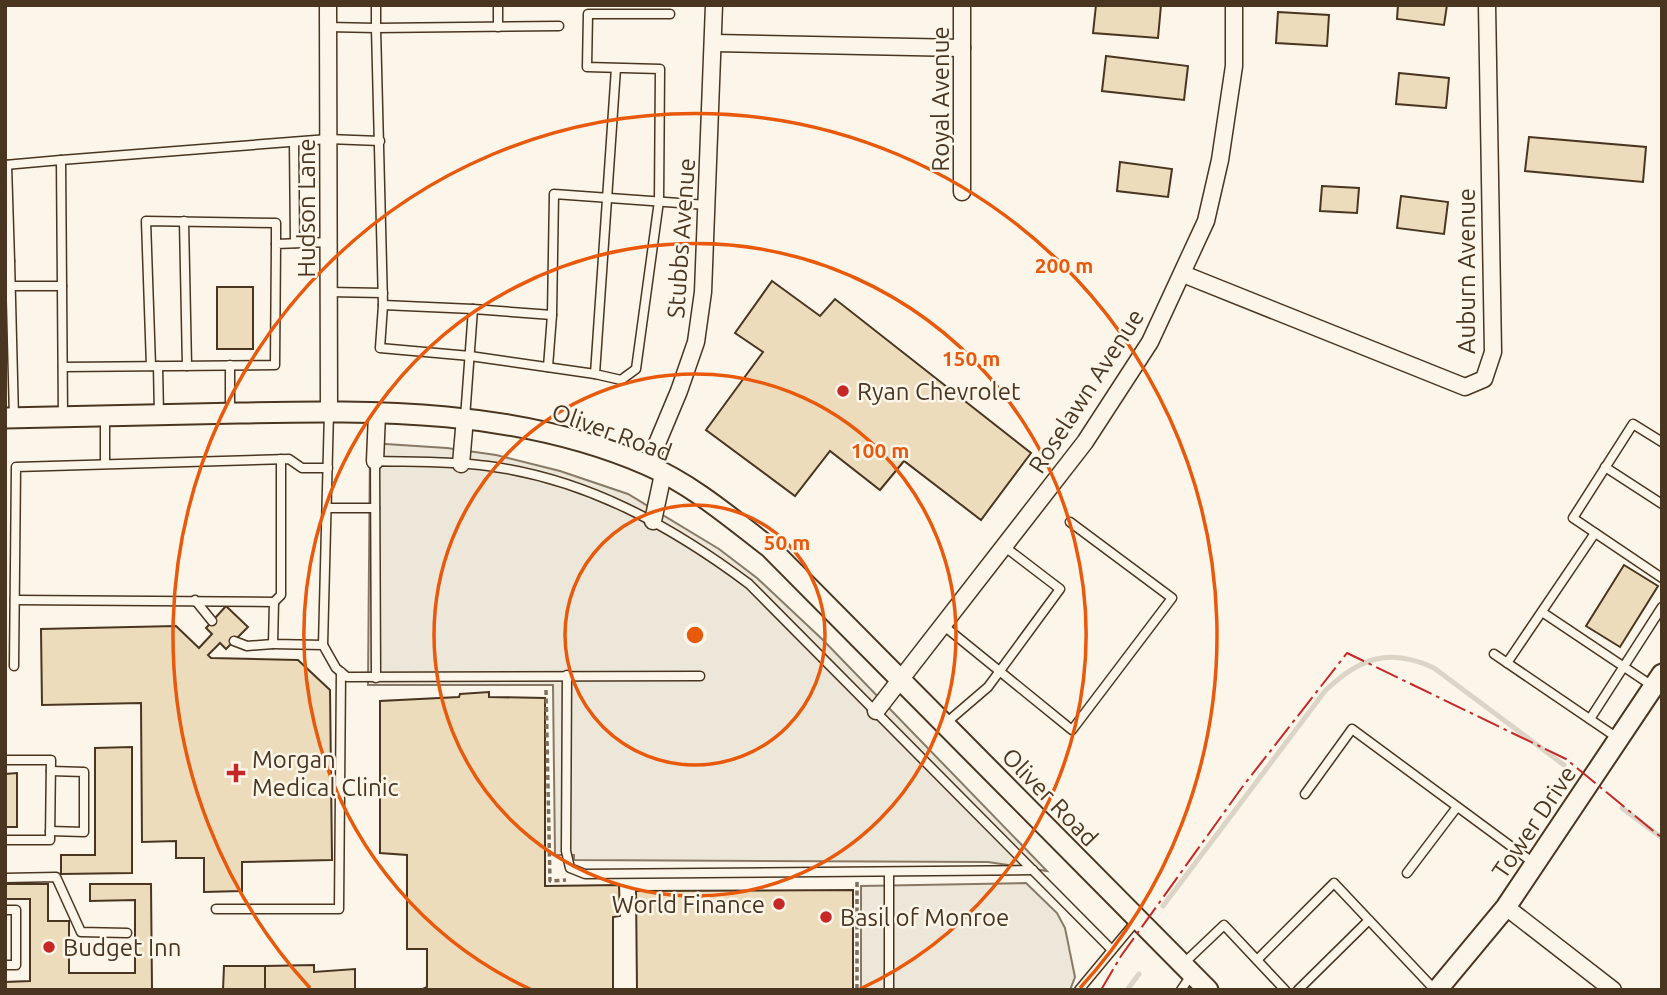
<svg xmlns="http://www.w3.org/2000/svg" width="1667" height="995" viewBox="0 0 1667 995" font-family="Ubuntu,sans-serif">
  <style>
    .parking { fill: #ede7d9; stroke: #887966; stroke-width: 2 }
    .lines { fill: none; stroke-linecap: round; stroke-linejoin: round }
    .stream { stroke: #dcd4c6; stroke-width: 5 }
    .building { fill: #ecdcbc; stroke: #4a3520; stroke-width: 2 }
    .service-casing { stroke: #4a3520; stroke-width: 11 }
    .minor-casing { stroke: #4a3520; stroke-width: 19 }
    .tertiary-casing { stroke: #4a3520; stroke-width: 23 }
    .path { stroke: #7f6f5c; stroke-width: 3.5; stroke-dasharray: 5 3.5; stroke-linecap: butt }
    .service { stroke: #fbf6e9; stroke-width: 8 }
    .minor { stroke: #fbf6e9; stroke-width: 16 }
    .tertiary { stroke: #fbf6e9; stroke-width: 19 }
    .power { stroke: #c62828; stroke-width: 2; stroke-dasharray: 24 5 3.5 5; stroke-linecap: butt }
    .ring { fill: none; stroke: #e8590c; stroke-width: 3.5 }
    .poi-dot { fill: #c62828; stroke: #fbf6e9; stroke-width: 2.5 }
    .labels { text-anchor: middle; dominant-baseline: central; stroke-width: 5; stroke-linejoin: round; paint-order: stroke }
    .street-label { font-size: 24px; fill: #4a3520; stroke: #fbf6e9 }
    .poi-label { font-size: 24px; fill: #4a3520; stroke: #fbf6e9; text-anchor: start }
    .centre { fill: #e8590c; stroke: #fbf6e9; stroke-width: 3.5 }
    .ring-label { font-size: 21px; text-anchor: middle; font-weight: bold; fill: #e8590c; stroke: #fbf6e9; stroke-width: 5; stroke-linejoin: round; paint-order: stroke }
  </style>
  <rect width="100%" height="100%" fill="#fbf6e9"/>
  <g class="parking">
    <path d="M 370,443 L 447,448 L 496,455 L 560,471 L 628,494 L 719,549 L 757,578 L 823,640 L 1047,871 L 988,862 L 574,860 L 574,855 L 555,855 L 553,685 L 368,685 Z"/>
    <path d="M 1026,883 L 1057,913 L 1065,928 L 1075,977 L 1070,990 L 861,990 L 861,886 Z"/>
  </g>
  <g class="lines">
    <g class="stream">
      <path d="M 1622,808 L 1662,838"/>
      <path d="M 1163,906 L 1325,691 C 1359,658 1389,647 1434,668 L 1564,765"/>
      <path d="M 1127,990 L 1139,974"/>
    </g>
  </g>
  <g class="building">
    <path d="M 1096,5 L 1161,5 L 1158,38 L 1093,33 Z"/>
    <path d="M 1398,5 L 1447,5 L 1444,25 L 1397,19 Z"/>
    <path d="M 1278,12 L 1329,15 L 1327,46 L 1276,43 Z"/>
    <path d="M 1106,56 L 1188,66 L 1184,100 L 1102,91 Z"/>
    <path d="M 1399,73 L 1449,78 L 1446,108 L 1396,104 Z"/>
    <path d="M 1529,137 L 1646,147 L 1643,182 L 1525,171 Z"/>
    <path d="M 1120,162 L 1172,169 L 1168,197 L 1117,191 Z"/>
    <path d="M 1322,186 L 1359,188 L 1357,213 L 1320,211 Z"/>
    <path d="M 1401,196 L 1448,202 L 1444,234 L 1397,228 Z"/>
    <path d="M 772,281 L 820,316 L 835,299 L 1031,453 L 981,520 L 904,461 L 880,490 L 830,451 L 795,496 L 706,430 L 763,352 L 735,333 Z"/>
    <rect x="217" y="287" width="36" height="62"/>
    <path d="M 1624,565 L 1658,586 L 1620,647 L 1586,626 Z"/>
    <path d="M 226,606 L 248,627 L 226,649 L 220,643 L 208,655 L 211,658 L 298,660 L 330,690 L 332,860 L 242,862 L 242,891 L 204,892 L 204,858 L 176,858 L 176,841 L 142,842 L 141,703 L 42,705 L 41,629 L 176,626 L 199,648 L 212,634 L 206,628 Z"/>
    <path d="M 489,692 L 489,697 L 545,698 L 545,886 L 619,885 L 620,916 L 613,917 L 613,990 L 421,990 L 427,987 L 427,949 L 407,949 L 407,855 L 380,853 L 380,701 L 459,697 L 460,694 Z"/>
    <path d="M 132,747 L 132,873 L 61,874 L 61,855 L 95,855 L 95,748 Z"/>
    <path d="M 17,773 L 17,827 L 5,827 L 5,774 Z"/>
    <path d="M 5,884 L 48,884 L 48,921 L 69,921 L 69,973 L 135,973 L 135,900 L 90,901 L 90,884 L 151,884 L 152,990 L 5,990 L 5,982 L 30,981 L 30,899 L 5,899 Z"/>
    <path d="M 853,890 L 853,990 L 637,990 L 636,891 Z"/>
    <path d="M 314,965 L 314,972 L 355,969 L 355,990 L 265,990 L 265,966 Z"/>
    <path d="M 224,966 L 265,966 L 265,990 L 223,990 Z"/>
  </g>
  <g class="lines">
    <defs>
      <g id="service">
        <path d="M 376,5 L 376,28 L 559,26"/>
        <path d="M 328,27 L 376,28 L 383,305 L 473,309 L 465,418"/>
        <path d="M 498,27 L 498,5"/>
        <path d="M 616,68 L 595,374 L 621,380 L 636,369 L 659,201 L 660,69 L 587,67 L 588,14 L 670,14"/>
        <path d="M 294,142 L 295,243"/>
        <path d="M 61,160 L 328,139 L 380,141"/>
        <path d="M 5,165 L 61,160 L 63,417"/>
        <path d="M 184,221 L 187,366"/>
        <path d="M 7,261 L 10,261 L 7,165"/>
        <path d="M 10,261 L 14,418"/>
        <path d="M 10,286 L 62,286"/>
        <path d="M 329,292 L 383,293"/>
        <path d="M 383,305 L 380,348 L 470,356 L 595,374"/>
        <path d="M 473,309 L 552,315 L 554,194 L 707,205"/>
        <path d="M 230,365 L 230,411"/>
        <path d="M 151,366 L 146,221 L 276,223 L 276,244"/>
        <path d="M 158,366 L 159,415"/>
        <path d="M 63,367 L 275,365 L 276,244 L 329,242"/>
        <path d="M 548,367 L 552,315"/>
        <path d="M 1662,442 L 1633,424 L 1573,518 L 1662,578"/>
        <path d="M 105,462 L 105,416"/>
        <path d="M 1605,467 L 1662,504"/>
        <path d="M 327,508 L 375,508"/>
        <path d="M 15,600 L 274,602 L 273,644 L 323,645 L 336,668 L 347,677 L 700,676"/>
        <path d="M 195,600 L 212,621"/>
        <path d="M 274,602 L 281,595 L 281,459"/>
        <path d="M 1542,612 L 1654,687"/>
        <path d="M 944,626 L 1072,730 L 1172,598 L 1070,522"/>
        <path d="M 234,641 L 247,646 L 273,644"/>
        <path d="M 323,645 L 329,411"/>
        <path d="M 1494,654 L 1619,739"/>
        <path d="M 1507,663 L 1595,533"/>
        <path d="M 14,666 L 16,467 L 289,459 L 302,468 L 328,468"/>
        <path d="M 567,675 L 566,851 L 570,868 L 585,874 L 1033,870"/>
        <path d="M 376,678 L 375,461 C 413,462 450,461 488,466 C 586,479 670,525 749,584 L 1110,948"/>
        <path d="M 1590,719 L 1662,607"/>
        <path d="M 946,723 L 988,687 L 1060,589 L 1005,547"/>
        <path d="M 5,760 L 51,760 L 50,840 L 5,840"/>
        <path d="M 1305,794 L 1352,729 L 1535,864"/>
        <path d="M 50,831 L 84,832 L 84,772 L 51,771"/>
        <path d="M 1407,873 L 1457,807"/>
        <path d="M 5,878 L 56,877 L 81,932 L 127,933"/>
        <path d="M 216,909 L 339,909 L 341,672"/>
        <path d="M 5,910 L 16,910 L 16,965 L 5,965"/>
        <path d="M 1257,960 L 1334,883 L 1435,990"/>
        <path d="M 1182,965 L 1224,925 L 1285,990"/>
        <path d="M 889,990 L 889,872"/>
        <path d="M 1079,990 L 1137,920"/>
        <path d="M 1181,990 L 1192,974"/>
        <path d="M 1298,990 L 1369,920"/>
      </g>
      <g id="minor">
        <path d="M 328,5 L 329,411"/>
        <path d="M 715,43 L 962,48"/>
        <path d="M 962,192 L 962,5"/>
        <path d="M 1183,274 L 1465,387 L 1484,379 L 1493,352 L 1487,5"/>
        <path d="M 375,461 L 377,414"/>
        <path d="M 461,464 L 465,418"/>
        <path d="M 648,465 L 679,391 L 696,342 L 703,292 L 714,5"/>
        <path d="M 653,521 L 663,474"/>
        <path d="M 876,711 L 1085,442 L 1150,342 L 1206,221 L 1220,160 L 1234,66 L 1234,5"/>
        <path d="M 1506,907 L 1613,990"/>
      </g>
      <g id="tertiary">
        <path d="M 5,418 C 83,417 161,415 239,413 C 377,410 518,409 647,465 C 693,485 731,518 770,548 L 1208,990"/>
        <path d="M 1437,990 L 1506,907 L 1662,674"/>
      </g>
    </defs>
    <use href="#service" class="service-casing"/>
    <use href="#minor" class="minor-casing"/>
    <use href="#tertiary" class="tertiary-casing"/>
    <g class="path">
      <path d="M 546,690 L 550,881 L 566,880"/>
      <path d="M 857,882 L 857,990"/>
    </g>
    <use href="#service" class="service"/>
    <use href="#minor" class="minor"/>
    <use href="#tertiary" class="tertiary"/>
    <path class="power" d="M 1101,990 L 1121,956 L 1243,786 L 1347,653 L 1566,759 L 1662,838"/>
  </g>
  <g class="ring">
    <circle cx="695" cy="635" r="130"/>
    <circle cx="695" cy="635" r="261"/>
    <path d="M530 989A391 391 0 1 1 860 989"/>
    <path d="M310 988A522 522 0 1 1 1080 988"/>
  </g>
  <g class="poi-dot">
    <circle cx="843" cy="391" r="7"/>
    <path d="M232.5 762.5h7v7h7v7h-7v7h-7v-7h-7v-7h7z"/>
    <circle cx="779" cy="904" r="7"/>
    <circle cx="826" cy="917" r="7"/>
    <circle cx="49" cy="947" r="7"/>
  </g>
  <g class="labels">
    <g class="street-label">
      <text transform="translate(940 99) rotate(-90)">Royal Avenue</text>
      <text transform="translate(306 208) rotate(-90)">Hudson Lane</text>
      <text transform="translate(681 238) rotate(-86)">Stubbs Avenue</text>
      <text transform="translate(1466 271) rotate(-90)">Auburn Avenue</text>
      <text transform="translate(1086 391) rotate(-57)">Roselawn Avenue</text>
      <text transform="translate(612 432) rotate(20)">Oliver Road</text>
      <text transform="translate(1050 797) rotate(46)">Oliver Road</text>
      <text transform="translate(1534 822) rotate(-56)">Tower Drive</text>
    </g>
    <g class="poi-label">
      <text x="857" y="391">Ryan Chevrolet</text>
      <text x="252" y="759">Morgan<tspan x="252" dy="28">Medical Clinic</tspan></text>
      <text x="765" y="904" text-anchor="end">World Finance</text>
      <text x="840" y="917">Basil of Monroe</text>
      <text x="63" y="947">Budget Inn</text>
    </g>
  </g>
  <circle cx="695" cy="635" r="10" class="centre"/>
  <g class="ring-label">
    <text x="1064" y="273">200 m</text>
    <text x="971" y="366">150 m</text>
    <text x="880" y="458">100 m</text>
    <text x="787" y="550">50 m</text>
  </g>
  <rect width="1667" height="995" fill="none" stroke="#4a3520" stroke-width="14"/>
</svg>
